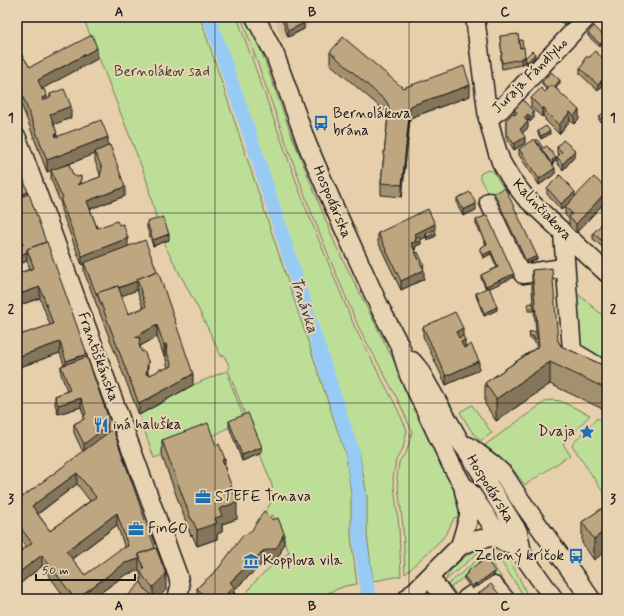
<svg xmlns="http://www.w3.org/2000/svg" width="624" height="616" viewBox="0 0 624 616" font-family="Mynerve,sans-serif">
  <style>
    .built { fill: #d6c09a }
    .green { fill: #bdde97; stroke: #6c7d5a }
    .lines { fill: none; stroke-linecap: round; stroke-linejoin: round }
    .canal { stroke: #97cbf5; stroke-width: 14 }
    .minor-casing { stroke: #1c1c1c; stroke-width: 21 }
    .minor { stroke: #e8d3b2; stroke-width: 18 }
    .wall { fill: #a3906e; stroke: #1c1c1c; fill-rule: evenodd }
    .shaded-wall { fill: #85755a; stroke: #1c1c1c }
    .building { fill: #bea780; stroke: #1c1c1c; fill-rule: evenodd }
    .grid { fill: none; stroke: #1c1c1c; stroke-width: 1; stroke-opacity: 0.55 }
    .labels { text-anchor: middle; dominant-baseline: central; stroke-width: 4; stroke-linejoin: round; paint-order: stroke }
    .park-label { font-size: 15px; fill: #3c4335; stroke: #e8d3b2 }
    .street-label { font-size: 15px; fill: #1c1c1c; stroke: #e8d3b2 }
    .poi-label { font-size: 15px; fill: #1c1c1c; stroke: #e8d3b2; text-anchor: start }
    .water-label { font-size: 16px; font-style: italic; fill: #353f47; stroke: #e8d3b2 }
    .neatline { fill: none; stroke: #1c1c1c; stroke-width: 1.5 }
    .grid-label { font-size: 13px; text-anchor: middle; font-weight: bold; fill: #1c1c1c }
  </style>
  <rect width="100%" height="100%" fill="#e6cfaa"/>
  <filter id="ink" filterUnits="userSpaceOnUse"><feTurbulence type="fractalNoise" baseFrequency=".025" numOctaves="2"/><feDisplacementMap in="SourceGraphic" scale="8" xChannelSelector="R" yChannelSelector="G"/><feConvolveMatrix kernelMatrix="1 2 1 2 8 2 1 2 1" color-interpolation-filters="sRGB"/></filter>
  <g filter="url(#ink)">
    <path class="built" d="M 274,17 L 323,17 L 282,40 Z"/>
    <g class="green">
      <path d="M 83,17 L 200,17 L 346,456 L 351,494 L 351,536 L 357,584 L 345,586 L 320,596 L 317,599 L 244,599 C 252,579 273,566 289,552 L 273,515 L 260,519 C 269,507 274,501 272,485 L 228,370 L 230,368 L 224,355 L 221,356 L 201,314 L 163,242 L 169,240 L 158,225 L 146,178 Z"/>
      <path d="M 215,17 L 237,17 L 305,206 L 355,328 L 395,404 L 407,430 L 403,448 L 396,460 L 393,478 L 399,527 L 401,576 L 373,581 L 367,535 L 367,496 L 360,457 Z"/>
      <path d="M 241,17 L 247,17 L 254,31 L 290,131 L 336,246 L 405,383 L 437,456 L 461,499 L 464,517 L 457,517 L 454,518 L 448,531 L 441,540 L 405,574 L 403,526 L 397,478 L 399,462 L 407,450 L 412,431 L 399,402 L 358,326 L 332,264 L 308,204 Z"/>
      <path d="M 488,170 L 493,171 L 504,189 L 490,198 L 480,178 L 480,174 Z"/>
      <path d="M 573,290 L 607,319 L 607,366 L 578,349 Z"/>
      <path d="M 226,371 L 245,421 L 229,427 L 208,439 L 154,458 L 139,415 L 193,385 Z"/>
      <path d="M 553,400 L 560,401 L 590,415 L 563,444 L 570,455 L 525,485 L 512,468 L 485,445 L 546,401 Z"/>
      <path d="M 472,405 L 492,433 L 480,441 L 472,432 L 460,412 Z"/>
      <path d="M 597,418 L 607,424 L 607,498 L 572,445 Z"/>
      <path d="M 492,548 C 512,555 520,581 529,599 L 526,599 Z"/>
      <path d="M 479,549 L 480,551 L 446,580 C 447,570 469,552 479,549 Z"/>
      <path d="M 482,556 L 488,558 L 516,599 L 512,599 L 484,562 L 451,587 L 457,596 L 453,594 L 446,586 Z"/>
    </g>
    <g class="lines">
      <path class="canal" d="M 209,17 L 253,144 L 352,451 L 359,497 L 359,536 L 369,599"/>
      <defs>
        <g id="minor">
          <path d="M 255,17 L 275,55 L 307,144 L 335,209 L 381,310 L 400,346 L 409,375 L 451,464 L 462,484 L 472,495 L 492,525 L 512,543 L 522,554 L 554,599"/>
          <path d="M 475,17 L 488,118 L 495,144 L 501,162 L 511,179 L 525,197 L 607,273"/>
          <path d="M 488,118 L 501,109 L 587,17"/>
          <path d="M 17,138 L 178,576 L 180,587 L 177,599"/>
          <path d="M 489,202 L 523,274 L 556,269"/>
          <path d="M 563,233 L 572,351 L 607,372"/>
          <path d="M 412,361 L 418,368 L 459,440 L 470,455 L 518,532 L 522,553"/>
          <path d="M 468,446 L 492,464 L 504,475 L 519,498 L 591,599"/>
          <path d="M 460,546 L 469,516 L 469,510 L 464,491"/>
          <path d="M 429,577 L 446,599"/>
          <path d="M 407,599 L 460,546 L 472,541 L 491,537 L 500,539 L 508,544"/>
          <path d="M 466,599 C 475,593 483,585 494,586 L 505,599"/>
        </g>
      </defs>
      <use href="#minor" class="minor-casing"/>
      <use href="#minor" class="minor"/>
    </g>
    <g class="wall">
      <path d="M 281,17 L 303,17 L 304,29 L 288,37 Z"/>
      <path d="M 556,17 L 569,17 L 569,21 L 564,26 L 556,18 Z"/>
      <path d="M 607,24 L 607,37 L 603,34 L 603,28 Z"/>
      <path d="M 588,33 L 606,41 L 600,47 L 588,36 Z"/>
      <path d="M 500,36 L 519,40 L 525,57 L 535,57 L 527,65 L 525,61 L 525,63 L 521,64 L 521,65 L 502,69 L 501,61 L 501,55 L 502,55 Z"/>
      <path d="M 17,48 L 30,67 L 97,59 L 41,89 L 47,99 L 50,98 L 50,94 L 71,118 L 54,124 L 57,136 L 108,146 L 125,196 L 90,209 L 97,228 L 128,247 L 193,385 L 139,415 L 84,272 L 84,264 L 82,265 L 61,210 L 61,203 L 60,202 L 51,179 L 51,170 L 47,172 L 20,101 L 17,96 ZM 95,154 L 95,161 L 100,174 L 100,177 L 81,184 L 73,175 L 58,168 ZM 137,290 L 143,308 L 128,314 L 121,296 ZM 157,337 L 164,356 L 166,356 L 166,360 L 168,368 L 150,375 L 148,374 L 140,346 Z"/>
      <path d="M 330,52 L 403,88 L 470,96 L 410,118 L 402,197 L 381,195 L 381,183 L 388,116 L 387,113 L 330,64 Z"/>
      <path d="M 584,60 L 607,62 L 605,89 L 602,86 L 598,91 L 580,74 L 580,68 L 584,64 Z"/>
      <path d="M 542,82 L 560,83 L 556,88 L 579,119 L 574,124 L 570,121 L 559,134 L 545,120 L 545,118 L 543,116 L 542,117 L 531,107 L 531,98 L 545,92 L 547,90 L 542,85 Z"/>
      <path d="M 523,100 L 534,118 L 530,122 L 528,120 L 527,121 L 528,128 L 522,133 L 525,143 L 514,150 L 506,138 L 506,120 L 514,114 L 514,110 Z"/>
      <path d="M 607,109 L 607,122 L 604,125 L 599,120 L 599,117 Z"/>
      <path d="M 538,131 L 550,134 L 541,139 L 538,134 Z"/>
      <path d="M 557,147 L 575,156 L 563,170 L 557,163 L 557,157 L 559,155 L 557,153 Z"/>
      <path d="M 543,148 L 556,161 L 553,163 L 555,174 L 539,185 L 519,155 L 519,149 Z"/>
      <path d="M 17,164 L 87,357 L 108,432 L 107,434 L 166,590 L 157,599 L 126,599 L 141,582 L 141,577 L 139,570 L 125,575 L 92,599 L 66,599 L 42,566 L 17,586 L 17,554 L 26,547 L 17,535 L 17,501 L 83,452 L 74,433 L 74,424 L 84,419 L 84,416 L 81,407 L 58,414 L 55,404 L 55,396 L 67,391 L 61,374 L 61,366 L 64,365 L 60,353 L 17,368 L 17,336 L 50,325 L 40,298 L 17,306 L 17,274 L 30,269 L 27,261 L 17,265 L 17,247 L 20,246 L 19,242 L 17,243 ZM 77,484 L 90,501 L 50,531 L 38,514 ZM 117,525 L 125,548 L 85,575 L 72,559 Z"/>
      <path d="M 547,188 L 575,196 L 607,189 L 607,251 L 593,239 L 593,233 L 601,225 L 601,222 L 605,216 L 602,213 L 602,205 L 576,233 L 569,226 L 569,219 L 565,215 L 565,207 L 561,210 L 547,194 Z"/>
      <path d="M 494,193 L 537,259 L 526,264 L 494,196 Z"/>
      <path d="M 457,198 L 476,210 L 463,216 L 457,204 Z"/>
      <path d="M 476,220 L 514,277 L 489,288 L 497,310 L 484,316 L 476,296 L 476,293 L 486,289 L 481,278 L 481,275 L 497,268 L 491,254 L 483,258 L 480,251 L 480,248 L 486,245 L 476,224 Z"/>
      <path d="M 147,222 L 169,240 L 153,246 L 147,228 Z"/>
      <path d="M 435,232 L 436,236 L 427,240 L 426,237 L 420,240 L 421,244 L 416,246 L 415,250 L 424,268 L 423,268 L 424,279 L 401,290 L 378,242 L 378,233 Z"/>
      <path d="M 532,270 L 558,341 L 561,346 L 607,367 L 607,411 L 550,384 L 496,421 L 485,404 L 485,383 L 537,347 L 537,342 L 534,342 L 534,339 L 530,339 L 529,332 L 536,332 L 534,309 L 534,311 L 528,311 L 528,307 L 533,303 L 532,291 Z"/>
      <path d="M 423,327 L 463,336 L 465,347 L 479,370 L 446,385 L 423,336 Z"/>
      <path d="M 229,421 L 262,453 L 242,461 L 229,427 Z"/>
      <path d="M 162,440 L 225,468 L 237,519 L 222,524 L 222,532 L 217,534 L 217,539 L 197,546 L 192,535 L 191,536 L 162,456 Z"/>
      <path d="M 607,505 L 594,560 L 582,543 L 582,522 Z"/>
      <path d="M 245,535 L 284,544 L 279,556 L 276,559 L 263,563 L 234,590 L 234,598 L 233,599 L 197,599 L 197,588 L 218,569 Z"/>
      <path d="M 467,572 L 495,574 L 477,587 L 476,586 L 472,589 L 464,579 L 464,576 L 467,574 Z"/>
      <path d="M 478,594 L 503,599 L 478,599 Z"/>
    </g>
    <g class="shaded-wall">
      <path d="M 318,17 L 323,17 L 318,20 Z"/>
      <path d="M 569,18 L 569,21 L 564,26 L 564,23 Z"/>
      <path d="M 304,23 L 304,29 L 288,37 L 288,31 Z"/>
      <path d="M 606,38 L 606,41 L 600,47 L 600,44 Z"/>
      <path d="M 97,48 L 97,59 L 38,91 L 38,80 Z"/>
      <path d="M 535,54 L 535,57 L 527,65 L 527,62 Z"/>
      <path d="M 525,57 L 525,63 L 521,64 L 521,58 Z"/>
      <path d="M 607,75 L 607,87 L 605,89 L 605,83 Z"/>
      <path d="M 560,80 L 560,83 L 550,94 L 550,91 Z"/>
      <path d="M 602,80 L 602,86 L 598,91 L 598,85 Z"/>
      <path d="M 470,85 L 470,96 L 410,118 L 402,197 L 402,185 L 410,106 Z"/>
      <path d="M 47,96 L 47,108 L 42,110 L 42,98 Z"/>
      <path d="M 71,106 L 71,118 L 50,126 L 50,114 Z"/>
      <path d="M 543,107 L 543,116 L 542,117 L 542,109 Z"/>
      <path d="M 579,110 L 579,119 L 574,124 L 574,116 Z"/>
      <path d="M 534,112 L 534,118 L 530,122 L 530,116 Z"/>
      <path d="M 570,112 L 570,121 L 559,134 L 559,125 Z"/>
      <path d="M 528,114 L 528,120 L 524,124 L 524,118 Z"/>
      <path d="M 607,119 L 607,122 L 604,125 L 604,122 Z"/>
      <path d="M 528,122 L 528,128 L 520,135 L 520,129 Z"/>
      <path d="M 550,131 L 550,134 L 541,139 L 541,136 Z"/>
      <path d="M 108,137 L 108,149 L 95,152 L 95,154 L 47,172 L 47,160 Z"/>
      <path d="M 525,137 L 525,143 L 514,150 L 514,144 Z"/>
      <path d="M 575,150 L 575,156 L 563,170 L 563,164 Z"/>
      <path d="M 556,158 L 556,161 L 552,163 L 552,160 Z"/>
      <path d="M 555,168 L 555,174 L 539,185 L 539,179 Z"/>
      <path d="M 81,179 L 81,188 L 78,185 Z"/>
      <path d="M 125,187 L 125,196 L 87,210 L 87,201 Z"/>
      <path d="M 607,191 L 607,200 L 576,233 L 576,224 Z"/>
      <path d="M 28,192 L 28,198 L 17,202 L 17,196 Z"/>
      <path d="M 575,192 L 575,198 L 561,210 L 561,204 Z"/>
      <path d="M 476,204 L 476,210 L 463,216 L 463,210 Z"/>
      <path d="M 435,224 L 435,232 L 426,234 L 426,237 L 416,242 L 421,241 L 421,244 L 416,246 L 415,250 L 411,243 L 415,234 Z"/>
      <path d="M 19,233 L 19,242 L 17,243 L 17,234 Z"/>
      <path d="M 436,233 L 436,236 L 427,240 L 427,237 Z"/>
      <path d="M 169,234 L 169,240 L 153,246 L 153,240 Z"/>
      <path d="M 128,238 L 128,247 L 82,265 L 82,256 Z"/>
      <path d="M 491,251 L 491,254 L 483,258 L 483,255 Z"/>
      <path d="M 27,252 L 27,261 L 17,265 L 17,259 L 19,259 L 19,256 Z"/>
      <path d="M 537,256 L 537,259 L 526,264 L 526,261 Z"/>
      <path d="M 424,270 L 424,279 L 401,290 L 401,281 Z"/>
      <path d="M 514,274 L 514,277 L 486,290 L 486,286 Z"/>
      <path d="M 137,281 L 137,290 L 101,304 L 98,296 Z"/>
      <path d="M 40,287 L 40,298 L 17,306 L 17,295 Z"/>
      <path d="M 497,307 L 497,310 L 484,316 L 484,313 Z"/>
      <path d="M 157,325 L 157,337 L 140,346 L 140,350 L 135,337 Z"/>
      <path d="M 463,328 L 463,337 L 456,341 L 456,332 Z"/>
      <path d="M 465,340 L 465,349 L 461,351 L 461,342 Z"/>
      <path d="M 60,342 L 60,353 L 17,368 L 17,357 Z"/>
      <path d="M 166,344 L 166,356 L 164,356 L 164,345 Z"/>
      <path d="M 87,354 L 87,366 L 66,373 L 66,361 Z"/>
      <path d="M 148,361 L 148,373 L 146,385 L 146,374 Z"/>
      <path d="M 479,361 L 479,370 L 446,385 L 446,376 Z"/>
      <path d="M 550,362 L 550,384 L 496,421 L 496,399 Z"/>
      <path d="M 193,374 L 193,385 L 139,415 L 139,404 Z"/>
      <path d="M 81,398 L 81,407 L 58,414 L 58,405 Z"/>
      <path d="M 108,423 L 108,432 L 105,437 L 84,453 L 84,444 Z"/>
      <path d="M 262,447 L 262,453 L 242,461 L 242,455 Z"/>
      <path d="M 225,459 L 225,475 L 222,460 Z"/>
      <path d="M 77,473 L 77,484 L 32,518 L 32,506 Z"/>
      <path d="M 237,502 L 237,519 L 222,524 L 222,532 L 217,534 L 217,539 L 197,546 L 197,530 L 215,518 L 219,509 Z"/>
      <path d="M 117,513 L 117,525 L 66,563 L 66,551 Z"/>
      <path d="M 607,529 L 607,551 L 594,560 L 594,539 Z"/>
      <path d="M 284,533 L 284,544 L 279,556 L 276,559 L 263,563 L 234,590 L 234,598 L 233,599 L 227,599 L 227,593 L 230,582 Z"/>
      <path d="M 42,555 L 42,566 L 17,586 L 17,574 Z"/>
      <path d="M 139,559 L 139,570 L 125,575 L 92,599 L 76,599 L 125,563 Z"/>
      <path d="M 495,571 L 495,574 L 477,587 L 477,584 Z"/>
      <path d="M 166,574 L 166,590 L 157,599 L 151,599 L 153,597 L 153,587 Z"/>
      <path d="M 476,583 L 476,586 L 472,589 L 472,586 Z"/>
    </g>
    <g class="building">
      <path d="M 284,17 L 303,17 L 304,23 L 288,31 Z"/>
      <path d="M 558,17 L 569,17 L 569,18 L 564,23 Z"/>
      <path d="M 607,24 L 607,31 L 603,28 Z"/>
      <path d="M 594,26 L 606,38 L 600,44 L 588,33 Z"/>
      <path d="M 518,34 L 520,48 L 524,47 L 525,57 L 521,58 L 521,59 L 502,63 L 501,55 L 502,55 L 500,36 Z"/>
      <path d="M 92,35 L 97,48 L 38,80 L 42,90 L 44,89 L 47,96 L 42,98 L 43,101 L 51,97 L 50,94 L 64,89 L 71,106 L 50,114 L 57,133 L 55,134 L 56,137 L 101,120 L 108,137 L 47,160 L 20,89 L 17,85 L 17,48 L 30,67 Z"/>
      <path d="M 343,37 L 403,88 L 464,66 L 470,85 L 410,106 L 402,185 L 381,183 L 389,107 L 387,102 L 330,52 Z"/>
      <path d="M 519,40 L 522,40 L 523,47 L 520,48 Z"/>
      <path d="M 532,51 L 535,54 L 527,62 L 525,58 Z"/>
      <path d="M 595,51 L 607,62 L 607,75 L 606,76 L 607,77 L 607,81 L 605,83 L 602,80 L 598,85 L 580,68 L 584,63 L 584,60 L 586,57 L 590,57 Z"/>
      <path d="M 551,72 L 560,80 L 554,87 L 552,85 L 548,89 L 542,82 Z"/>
      <path d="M 552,85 L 579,110 L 574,116 L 570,112 L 559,125 L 545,111 L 546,110 L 543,107 L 542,109 L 531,98 L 541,88 L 545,92 Z"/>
      <path d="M 523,100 L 534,112 L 530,116 L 528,114 L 524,118 L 528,122 L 520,129 L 525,137 L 514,144 L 506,132 L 506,120 L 513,113 L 515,115 L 517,112 L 514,110 Z"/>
      <path d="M 607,109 L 607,119 L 604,122 L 599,117 Z"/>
      <path d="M 546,126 L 550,131 L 541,136 L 538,131 Z"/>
      <path d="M 534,139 L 555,168 L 539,179 L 519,149 Z"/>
      <path d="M 537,139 L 543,148 L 547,146 L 556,158 L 552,160 L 553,163 L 552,164 L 536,141 Z"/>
      <path d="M 563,140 L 575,150 L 563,164 L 557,157 L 562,152 L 557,147 Z"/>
      <path d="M 110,145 L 125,187 L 87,201 L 97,228 L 117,221 L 119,225 L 123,224 L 128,238 L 82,256 L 61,201 L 63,197 L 60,193 L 51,170 L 69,164 L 73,175 L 77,177 L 81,176 L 81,179 L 78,185 L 100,177 L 102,168 L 95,152 Z"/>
      <path d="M 17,164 L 20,172 L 17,173 Z"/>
      <path d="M 21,172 L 28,192 L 17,196 L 17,173 Z"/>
      <path d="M 560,175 L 575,192 L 561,204 L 547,188 Z"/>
      <path d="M 594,177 L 607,189 L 607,191 L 576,224 L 569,217 L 572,213 L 565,207 Z"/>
      <path d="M 505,188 L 537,256 L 526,261 L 494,193 Z"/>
      <path d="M 470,192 L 476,204 L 463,210 L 457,198 Z"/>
      <path d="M 29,194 L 46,242 L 27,249 L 27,252 L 19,256 L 17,251 L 17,247 L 23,245 L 19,233 L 17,234 L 17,198 Z"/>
      <path d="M 607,198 L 607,208 L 602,204 Z"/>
      <path d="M 428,209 L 435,224 L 415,234 L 416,237 L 415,242 L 411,243 L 424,270 L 401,281 L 378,233 Z"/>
      <path d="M 607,214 L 607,227 L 601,222 Z"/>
      <path d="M 487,215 L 514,274 L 486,286 L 481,275 L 498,267 L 491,251 L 483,255 L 480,248 L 487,244 L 476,220 Z"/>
      <path d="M 163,217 L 169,234 L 153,240 L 147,222 Z"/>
      <path d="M 601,225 L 607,230 L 607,245 L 593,233 Z"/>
      <path d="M 434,230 L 436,233 L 427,237 L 426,234 Z"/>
      <path d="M 419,237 L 421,241 L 416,243 L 416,239 Z"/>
      <path d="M 145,240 L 157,271 L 137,279 L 137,281 L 118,288 L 118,286 L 97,293 L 97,296 L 84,263 Z"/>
      <path d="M 47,242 L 87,354 L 66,361 L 60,342 L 17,357 L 17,336 L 53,324 L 40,287 L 17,295 L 17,274 L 34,268 L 27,249 Z"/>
      <path d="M 418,252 L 424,265 L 422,266 L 416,253 Z"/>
      <path d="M 552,268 L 558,341 L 561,346 L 607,367 L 607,389 L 550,362 L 496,399 L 485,383 L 539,346 L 532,270 Z"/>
      <path d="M 158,271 L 193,374 L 139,404 L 97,293 L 118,286 L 128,314 L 146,307 L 137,279 ZM 157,325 L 164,345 L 166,344 L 167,348 L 166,349 L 172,366 L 164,369 L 159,369 L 158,371 L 150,375 L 146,374 L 148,361 L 144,351 L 142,352 L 139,345 L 140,338 L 135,337 Z"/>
      <path d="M 489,287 L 497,307 L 484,313 L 476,293 Z"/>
      <path d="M 533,303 L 534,308 L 528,308 L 528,304 Z"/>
      <path d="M 455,312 L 463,328 L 456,332 L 459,338 L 463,336 L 465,340 L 461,342 L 464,348 L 471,344 L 479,361 L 446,376 L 423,327 Z"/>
      <path d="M 529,332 L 536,332 L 537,339 L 534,339 L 534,336 L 530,336 Z"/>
      <path d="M 87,357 L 108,417 L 108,423 L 105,428 L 84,444 L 74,424 L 84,419 L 84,416 L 86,414 L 81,398 L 58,405 L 55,396 L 70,390 L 61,366 Z"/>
      <path d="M 248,413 L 262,447 L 242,455 L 229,421 Z"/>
      <path d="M 208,423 L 216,446 L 219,444 L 225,459 L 222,460 L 237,502 L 219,509 L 222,516 L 215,518 L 217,523 L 197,530 L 192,519 L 191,519 L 162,440 Z"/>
      <path d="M 113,429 L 155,548 L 139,554 L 139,559 L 125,563 L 76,599 L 75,599 L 42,555 L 17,574 L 17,554 L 32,543 L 17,523 L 17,501 ZM 77,473 L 96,497 L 50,531 L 32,506 ZM 117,513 L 128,546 L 119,550 L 85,575 L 66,551 Z"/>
      <path d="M 607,505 L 607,529 L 594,539 L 582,522 Z"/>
      <path d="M 264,511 L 273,520 L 278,518 L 284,533 L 279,544 L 276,548 L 263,551 L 230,582 L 234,587 L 227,593 L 229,595 L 229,599 L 207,599 L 197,588 L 218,569 L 244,534 L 245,535 L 252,530 Z"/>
      <path d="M 156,548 L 166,574 L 153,587 L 145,579 L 141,572 L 144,569 L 139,554 Z"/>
      <path d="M 485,558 L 495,571 L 477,584 L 476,583 L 472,586 L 464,576 L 468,573 L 467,572 Z"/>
      <path d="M 141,582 L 145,589 L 153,597 L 151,599 L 126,599 L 126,598 Z"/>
      <path d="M 491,584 L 503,599 L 482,599 L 478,594 Z"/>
      <path d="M 20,596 L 22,599 L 17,599 L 17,597 Z"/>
    </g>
  </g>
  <path class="grid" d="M 215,17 L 215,599M 409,17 L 409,599M 17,213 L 607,213M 17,403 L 607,403"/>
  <defs>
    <symbol id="bus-bare" viewBox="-9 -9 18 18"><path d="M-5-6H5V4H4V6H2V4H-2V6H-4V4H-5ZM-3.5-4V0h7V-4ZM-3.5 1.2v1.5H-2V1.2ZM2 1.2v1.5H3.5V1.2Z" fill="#1f6fb2" stroke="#e8d3b2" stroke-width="2.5" paint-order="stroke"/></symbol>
    <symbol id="restaurant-bare" viewBox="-9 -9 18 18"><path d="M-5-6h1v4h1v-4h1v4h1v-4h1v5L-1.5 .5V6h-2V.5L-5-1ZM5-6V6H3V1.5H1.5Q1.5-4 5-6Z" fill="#1f6fb2" stroke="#e8d3b2" stroke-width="2.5" paint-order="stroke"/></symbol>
    <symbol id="sight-bare" viewBox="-9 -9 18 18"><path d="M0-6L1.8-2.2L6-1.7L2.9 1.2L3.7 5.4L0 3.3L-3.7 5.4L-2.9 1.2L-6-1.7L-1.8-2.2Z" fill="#1f6fb2" stroke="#e8d3b2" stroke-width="2.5" paint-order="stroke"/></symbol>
    <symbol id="office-bare" viewBox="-9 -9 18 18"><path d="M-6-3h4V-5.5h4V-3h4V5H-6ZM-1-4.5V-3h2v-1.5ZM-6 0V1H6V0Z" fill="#1f6fb2" stroke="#e8d3b2" stroke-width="2.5" paint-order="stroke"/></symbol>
    <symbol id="museum-bare" viewBox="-9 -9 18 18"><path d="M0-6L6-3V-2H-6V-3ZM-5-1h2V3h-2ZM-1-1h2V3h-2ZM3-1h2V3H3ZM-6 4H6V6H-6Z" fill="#1f6fb2" stroke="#e8d3b2" stroke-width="2.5" paint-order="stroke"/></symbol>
  </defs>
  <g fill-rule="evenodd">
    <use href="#bus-bare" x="310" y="112" width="22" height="22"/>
    <use href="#restaurant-bare" x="90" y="414" width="22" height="22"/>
    <use href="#sight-bare" x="576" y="421" width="22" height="22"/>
    <use href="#office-bare" x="192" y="486" width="22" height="22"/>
    <use href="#office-bare" x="125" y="518" width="22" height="22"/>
    <use href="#bus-bare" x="565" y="545" width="22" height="22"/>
    <use href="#museum-bare" x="240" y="550" width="22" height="22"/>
  </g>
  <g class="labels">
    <g class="park-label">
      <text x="162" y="72">Bernolákov sad</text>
    </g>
    <g class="street-label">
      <text transform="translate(530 76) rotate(-45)">Juraja Fándlyho</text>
      <text transform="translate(332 202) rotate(67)">Hospodárska</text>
      <text transform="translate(542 210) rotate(46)">Kalinčiakova</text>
      <text transform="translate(98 357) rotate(70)">Františkánska</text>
      <text transform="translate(490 489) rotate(58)">Hospodárska</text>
    </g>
    <g class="poi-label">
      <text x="333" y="114">Bernolákova<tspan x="333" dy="17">brána</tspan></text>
      <text x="113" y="425">iná haluška</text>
      <text x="575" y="432" text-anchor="end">Dvaja</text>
      <text x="215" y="497">STEFE Trnava</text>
      <text x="148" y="529">FinGO</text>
      <text x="564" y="556" text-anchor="end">Zelený kríčok</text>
      <text x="263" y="561">Kopplova vila</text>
    </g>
    <g class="water-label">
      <text transform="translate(304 305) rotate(72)">Trnávka</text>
    </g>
  </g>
  <rect width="624" height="616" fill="none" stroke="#e8d3b2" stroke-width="44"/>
  <path d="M36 574v6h99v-6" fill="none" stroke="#1c1c1c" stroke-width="2"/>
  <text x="42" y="574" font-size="12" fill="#1c1c1c" stroke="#e8d3b2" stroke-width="3" paint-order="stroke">50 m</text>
  <rect x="22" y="22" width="580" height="572" class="neatline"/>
  <g class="grid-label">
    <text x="119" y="16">A</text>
    <text x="312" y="16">B</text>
    <text x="505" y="16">C</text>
    <text x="11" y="122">1</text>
    <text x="613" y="122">1</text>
    <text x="11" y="313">2</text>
    <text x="613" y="313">2</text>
    <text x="11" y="503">3</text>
    <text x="613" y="503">3</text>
    <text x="119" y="610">A</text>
    <text x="312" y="610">B</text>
    <text x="505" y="610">C</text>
  </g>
</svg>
